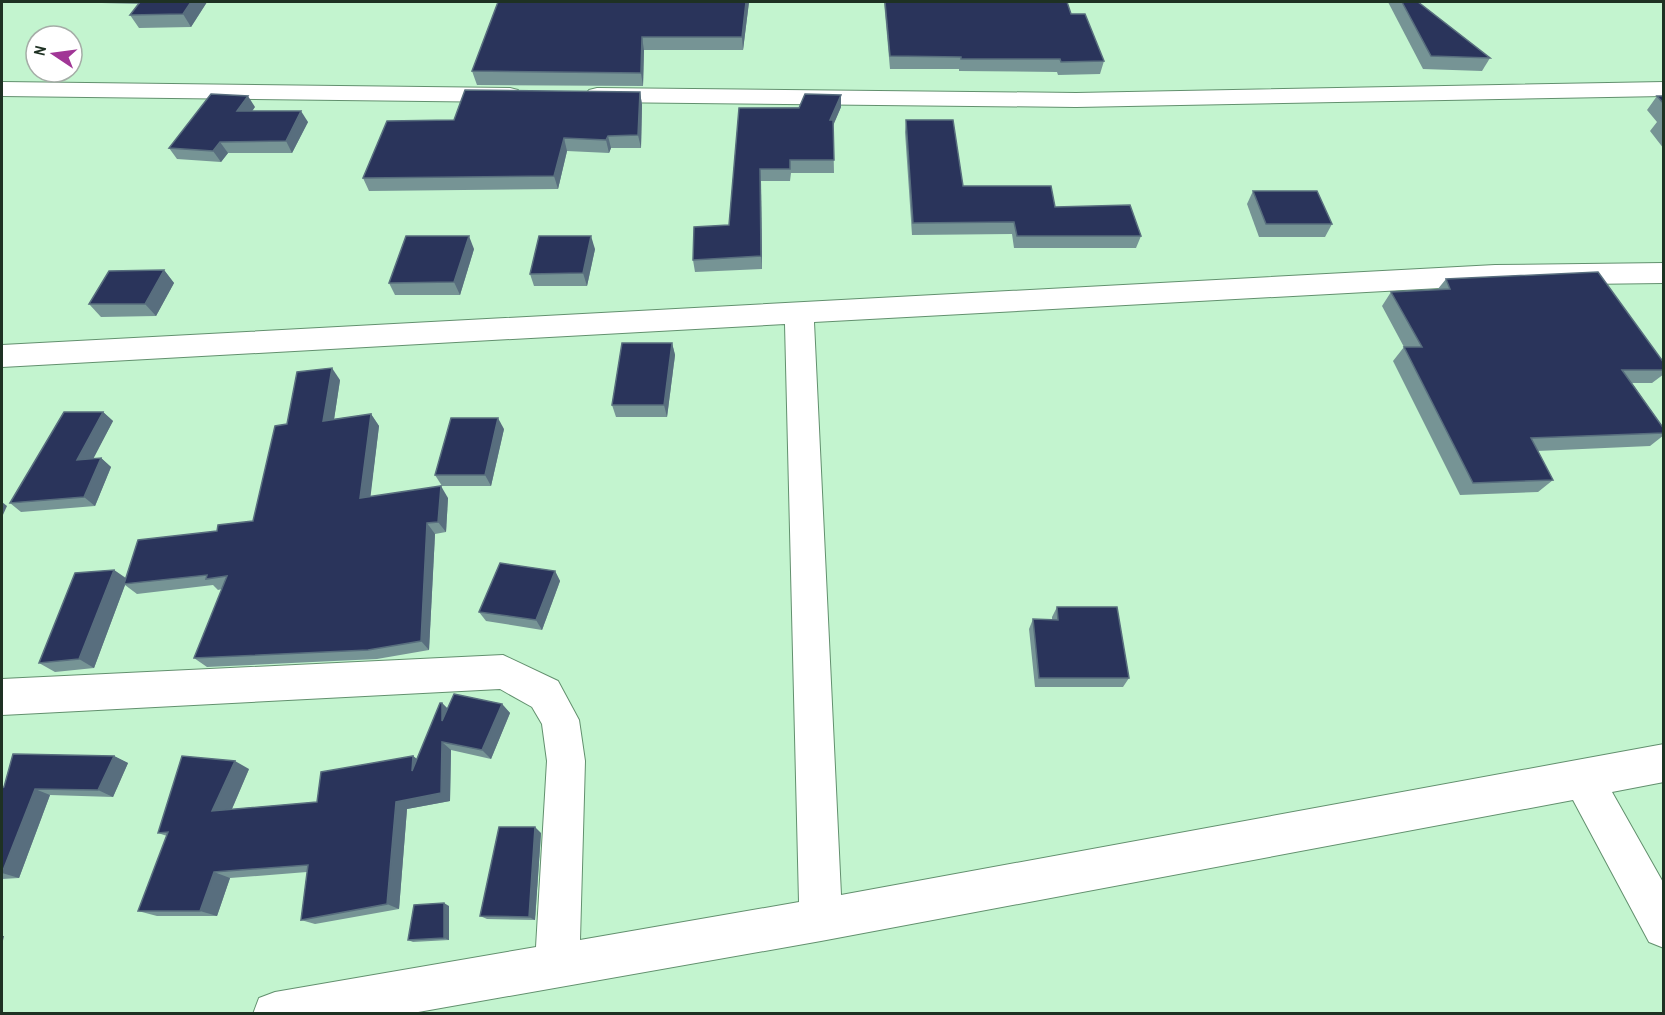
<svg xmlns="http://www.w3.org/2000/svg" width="1665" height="1015" viewBox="0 0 1665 1015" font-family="'Archivo Narrow',sans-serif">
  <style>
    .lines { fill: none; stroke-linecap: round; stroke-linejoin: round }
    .minor-casing { stroke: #62906e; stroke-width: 2 }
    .minor { fill: #fff; fill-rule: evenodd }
    .wall { fill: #769495 }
    .shaded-wall { fill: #586e7e }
    .building { fill: #2a345b; stroke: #586e7e; stroke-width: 1.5 }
  </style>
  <rect width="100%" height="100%" fill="#c3f4cf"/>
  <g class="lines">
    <defs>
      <g id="minor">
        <path d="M 2,82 L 510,88 L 518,90 L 522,95 L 518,100 L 510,102 L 2,96 Z"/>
        <path d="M 1664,82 L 1664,96 L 1076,107 L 597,102 L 589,100 L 585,95 L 589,90 L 597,88 L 1076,93 Z"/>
        <path d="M 1664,263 L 1664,283 L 1495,285 L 814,322 L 841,895 L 1664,744 L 1664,782 L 1612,792 L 1664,884 L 1664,948 L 1649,942 L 1573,800 L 821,941 L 407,1014 L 253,1014 L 259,998 L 275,992 L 536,947 L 547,761 L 542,724 L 532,707 L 500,689 L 2,715 L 2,679 L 503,655 L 558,681 L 579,720 L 585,761 L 580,940 L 799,902 L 785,324 L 2,367 L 2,345 L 1495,265 Z"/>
      </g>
    </defs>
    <use href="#minor" class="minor-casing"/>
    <use href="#minor" class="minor"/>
  </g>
  <g class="wall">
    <path d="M 64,2 L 207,2 L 191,27 L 139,28 L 130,15 L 139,4 Z"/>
    <path d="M 498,2 L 749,2 L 743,50 L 644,50 L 643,86 L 477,85 L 472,71 Z"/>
    <path d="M 884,2 L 1067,2 L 1071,14 L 1104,61 L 1100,74 L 1058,75 L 1057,72 L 959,71 L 959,69 L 890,69 Z"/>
    <path d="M 1388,2 L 1418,2 L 1490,58 L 1482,71 L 1423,69 Z"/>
    <path d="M 640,92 L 642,105 L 641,148 L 611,148 L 609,153 L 567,151 L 558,189 L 369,191 L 363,178 L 454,120 Z"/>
    <path d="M 1657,96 L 1664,96 L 1664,149 L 1650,131 L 1657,122 L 1647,110 Z"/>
    <path d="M 255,107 L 252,111 L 308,122 L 292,153 L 228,153 L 221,162 L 177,159 L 169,148 Z"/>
    <path d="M 841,107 L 833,125 L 834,173 L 791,173 L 790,181 L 761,181 L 762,269 L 695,272 L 693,260 L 729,225 L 739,108 Z"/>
    <path d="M 906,120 L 963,186 L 1055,207 L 1141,236 L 1136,248 L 1014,248 L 1012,234 L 912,235 L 905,132 Z"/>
    <path d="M 1253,191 L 1332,224 L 1325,237 L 1259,237 L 1247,204 Z"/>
    <path d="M 474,249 L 460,295 L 395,295 L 389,283 Z"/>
    <path d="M 595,249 L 587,286 L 534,286 L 530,274 Z"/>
    <path d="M 164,270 L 174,283 L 156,316 L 101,317 L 89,304 Z"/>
    <path d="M 1446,279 L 1664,363 L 1664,374 L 1652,383 L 1632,383 L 1664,429 L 1664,435 L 1650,446 L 1537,451 L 1553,480 L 1538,492 L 1460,495 L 1393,361 L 1404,347 L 1382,306 L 1391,292 L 1437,290 Z"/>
    <path d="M 672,343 L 675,355 L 667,417 L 616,417 L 612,405 Z"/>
    <path d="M 340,380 L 334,419 L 371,414 L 379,426 L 370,497 L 448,498 L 446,532 L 435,534 L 429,650 L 377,659 L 207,667 L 194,658 L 222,589 L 218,590 L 213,585 L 137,594 L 125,585 L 94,668 L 55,672 L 39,663 L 114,570 L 126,578 L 217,531 L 253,521 L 287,424 Z"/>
    <path d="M 103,412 L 113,421 L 93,458 L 101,458 L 111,467 L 95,506 L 21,512 L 10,503 Z"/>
    <path d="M 504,429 L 491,486 L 442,486 L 435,475 Z"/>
    <path d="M 555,571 L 560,581 L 542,630 L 486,621 L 479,612 Z"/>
    <path d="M 1057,607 L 1129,678 L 1123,687 L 1035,687 L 1029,629 L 1033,619 L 1052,619 L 1052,617 Z"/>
    <path d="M 442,703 L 448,709 L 502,704 L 510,713 L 491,759 L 451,750 L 450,801 L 407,809 L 399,909 L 315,924 L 301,920 L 307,872 L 230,878 L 217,916 L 157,916 L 138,911 L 167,836 L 158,833 L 249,769 L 232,809 L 317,802 L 413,756 L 417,759 Z"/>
    <path d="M 114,756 L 128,763 L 113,797 L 50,795 L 19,878 L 2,879 L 2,788 Z"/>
    <path d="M 541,833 L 535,920 L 487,919 L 480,916 Z"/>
    <path d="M 449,906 L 449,940 L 413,942 L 408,940 Z"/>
  </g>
  <g class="shaded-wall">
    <path d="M 191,2 L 207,2 L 191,27 L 183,14 Z"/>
    <path d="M 746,2 L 749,2 L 743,50 L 742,37 Z"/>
    <path d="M 642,37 L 644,50 L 643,86 L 641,73 Z"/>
    <path d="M 640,92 L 642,105 L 641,148 L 638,135 Z"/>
    <path d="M 841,95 L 841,107 L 830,133 L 830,120 Z"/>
    <path d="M 248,96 L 255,107 L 244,122 L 237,111 Z"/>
    <path d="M 301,111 L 308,122 L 292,153 L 286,141 Z"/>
    <path d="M 608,136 L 611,148 L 609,153 L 606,140 Z"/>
    <path d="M 564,138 L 567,151 L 558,189 L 554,176 Z"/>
    <path d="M 220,142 L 228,153 L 221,162 L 213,151 Z"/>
    <path d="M 760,169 L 761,181 L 762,269 L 761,256 Z"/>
    <path d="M 469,236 L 474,249 L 460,295 L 454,282 Z"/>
    <path d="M 591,236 L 595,249 L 587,286 L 583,273 Z"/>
    <path d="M 164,270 L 174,283 L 156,316 L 145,304 Z"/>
    <path d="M 672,343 L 675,355 L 667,417 L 664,405 Z"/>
    <path d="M 332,368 L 340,380 L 332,433 L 323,421 Z"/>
    <path d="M 103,412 L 113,421 L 88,469 L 77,460 Z"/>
    <path d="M 371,414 L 379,426 L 369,509 L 360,498 Z"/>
    <path d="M 498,418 L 504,429 L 491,486 L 485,475 Z"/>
    <path d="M 101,458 L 111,467 L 95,506 L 84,497 Z"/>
    <path d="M 441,486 L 448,498 L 446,532 L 438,522 Z"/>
    <path d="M 2,502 L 7,506 L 2,517 Z"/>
    <path d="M 427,523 L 435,534 L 429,650 L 421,641 Z"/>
    <path d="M 114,570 L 128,580 L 124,584 L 125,585 L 94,668 L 79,659 Z"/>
    <path d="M 555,571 L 560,581 L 542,630 L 536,620 Z"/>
    <path d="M 442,703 L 452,713 L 442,721 Z"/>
    <path d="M 502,704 L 510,713 L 491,759 L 482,750 Z"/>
    <path d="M 442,742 L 451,750 L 450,801 L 407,809 L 399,909 L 387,904 L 396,802 Z"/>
    <path d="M 114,756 L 128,763 L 113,797 L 98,790 Z"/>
    <path d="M 413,756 L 423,764 L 412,771 Z"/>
    <path d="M 235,761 L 249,769 L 228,818 L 212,811 Z"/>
    <path d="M 35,789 L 50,795 L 19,878 L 2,873 Z"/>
    <path d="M 535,827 L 541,833 L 535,920 L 529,917 Z"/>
    <path d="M 214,872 L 230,878 L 217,916 L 200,911 Z"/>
    <path d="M 444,903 L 449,906 L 449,940 L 444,938 Z"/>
    <path d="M 2,936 L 4,936 L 2,945 Z"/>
  </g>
  <g class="building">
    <path d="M 140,2 L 191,2 L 183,14 L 130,15 Z"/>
    <path d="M 498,2 L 746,2 L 742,37 L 642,37 L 641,73 L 472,71 Z"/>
    <path d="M 885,2 L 1067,2 L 1071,14 L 1085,14 L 1104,61 L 1061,62 L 1060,59 L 961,59 L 961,57 L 890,56 Z"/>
    <path d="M 1402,2 L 1418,2 L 1490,58 L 1431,56 Z"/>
    <path d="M 465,90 L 640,92 L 638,135 L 608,136 L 606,140 L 564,138 L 554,176 L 363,178 L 387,121 L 454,120 Z"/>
    <path d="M 211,94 L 248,96 L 237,111 L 301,111 L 286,141 L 220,142 L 213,151 L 169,148 Z"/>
    <path d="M 805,94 L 841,95 L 830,120 L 833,120 L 834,160 L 790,160 L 790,169 L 760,169 L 761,256 L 693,260 L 694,227 L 729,225 L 739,108 L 799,108 Z"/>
    <path d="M 1657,96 L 1664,96 L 1664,104 Z"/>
    <path d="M 906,120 L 953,120 L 963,186 L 1051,186 L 1055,207 L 1130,205 L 1141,236 L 1017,236 L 1014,222 L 913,223 Z"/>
    <path d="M 1253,191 L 1317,191 L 1332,224 L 1266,224 Z"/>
    <path d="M 406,236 L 469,236 L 454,282 L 389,283 Z"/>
    <path d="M 539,236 L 591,236 L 583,273 L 530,274 Z"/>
    <path d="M 164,270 L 145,304 L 89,304 L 109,271 Z"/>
    <path d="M 1598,272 L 1664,363 L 1664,370 L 1622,370 L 1664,429 L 1664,433 L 1531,438 L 1553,480 L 1473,483 L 1404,347 L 1422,347 L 1391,292 L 1450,289 L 1446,279 Z"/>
    <path d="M 622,343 L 672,343 L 664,405 L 612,405 Z"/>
    <path d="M 332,368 L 323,421 L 371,414 L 360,498 L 441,486 L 438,522 L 427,523 L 421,641 L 368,650 L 194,658 L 227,576 L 206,579 L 207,575 L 124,584 L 138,540 L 217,531 L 218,525 L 253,521 L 275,426 L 287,424 L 297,372 Z"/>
    <path d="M 64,412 L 103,412 L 77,460 L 101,458 L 84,497 L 10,503 Z"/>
    <path d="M 451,418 L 498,418 L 485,475 L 435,475 Z"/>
    <path d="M 500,563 L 555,571 L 536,620 L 479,612 Z"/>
    <path d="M 114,570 L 79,659 L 39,663 L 75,573 Z"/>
    <path d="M 1057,607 L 1117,607 L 1129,678 L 1039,678 L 1033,619 L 1058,620 Z"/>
    <path d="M 454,694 L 502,704 L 482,750 L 442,742 L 441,793 L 396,802 L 387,904 L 301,920 L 308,865 L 214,872 L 200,911 L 138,911 L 168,832 L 158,833 L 182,756 L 235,761 L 212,811 L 317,802 L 321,772 L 413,756 L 412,771 L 440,703 L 442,703 L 442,721 Z"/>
    <path d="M 13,754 L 114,756 L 98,790 L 35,789 L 2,873 L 2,788 L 4,787 Z"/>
    <path d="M 499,827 L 535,827 L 529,917 L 480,916 Z"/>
    <path d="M 444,903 L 444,938 L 408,940 L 414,905 Z"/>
  </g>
  <rect width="1665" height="1015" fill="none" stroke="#1e3123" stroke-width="6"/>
  <g transform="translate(54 54) rotate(283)"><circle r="28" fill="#ffffff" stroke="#a5ada7" stroke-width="1.5"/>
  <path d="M0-4.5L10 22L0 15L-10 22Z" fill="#a13696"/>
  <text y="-9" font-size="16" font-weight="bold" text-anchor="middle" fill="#1e3123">N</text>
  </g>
</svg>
